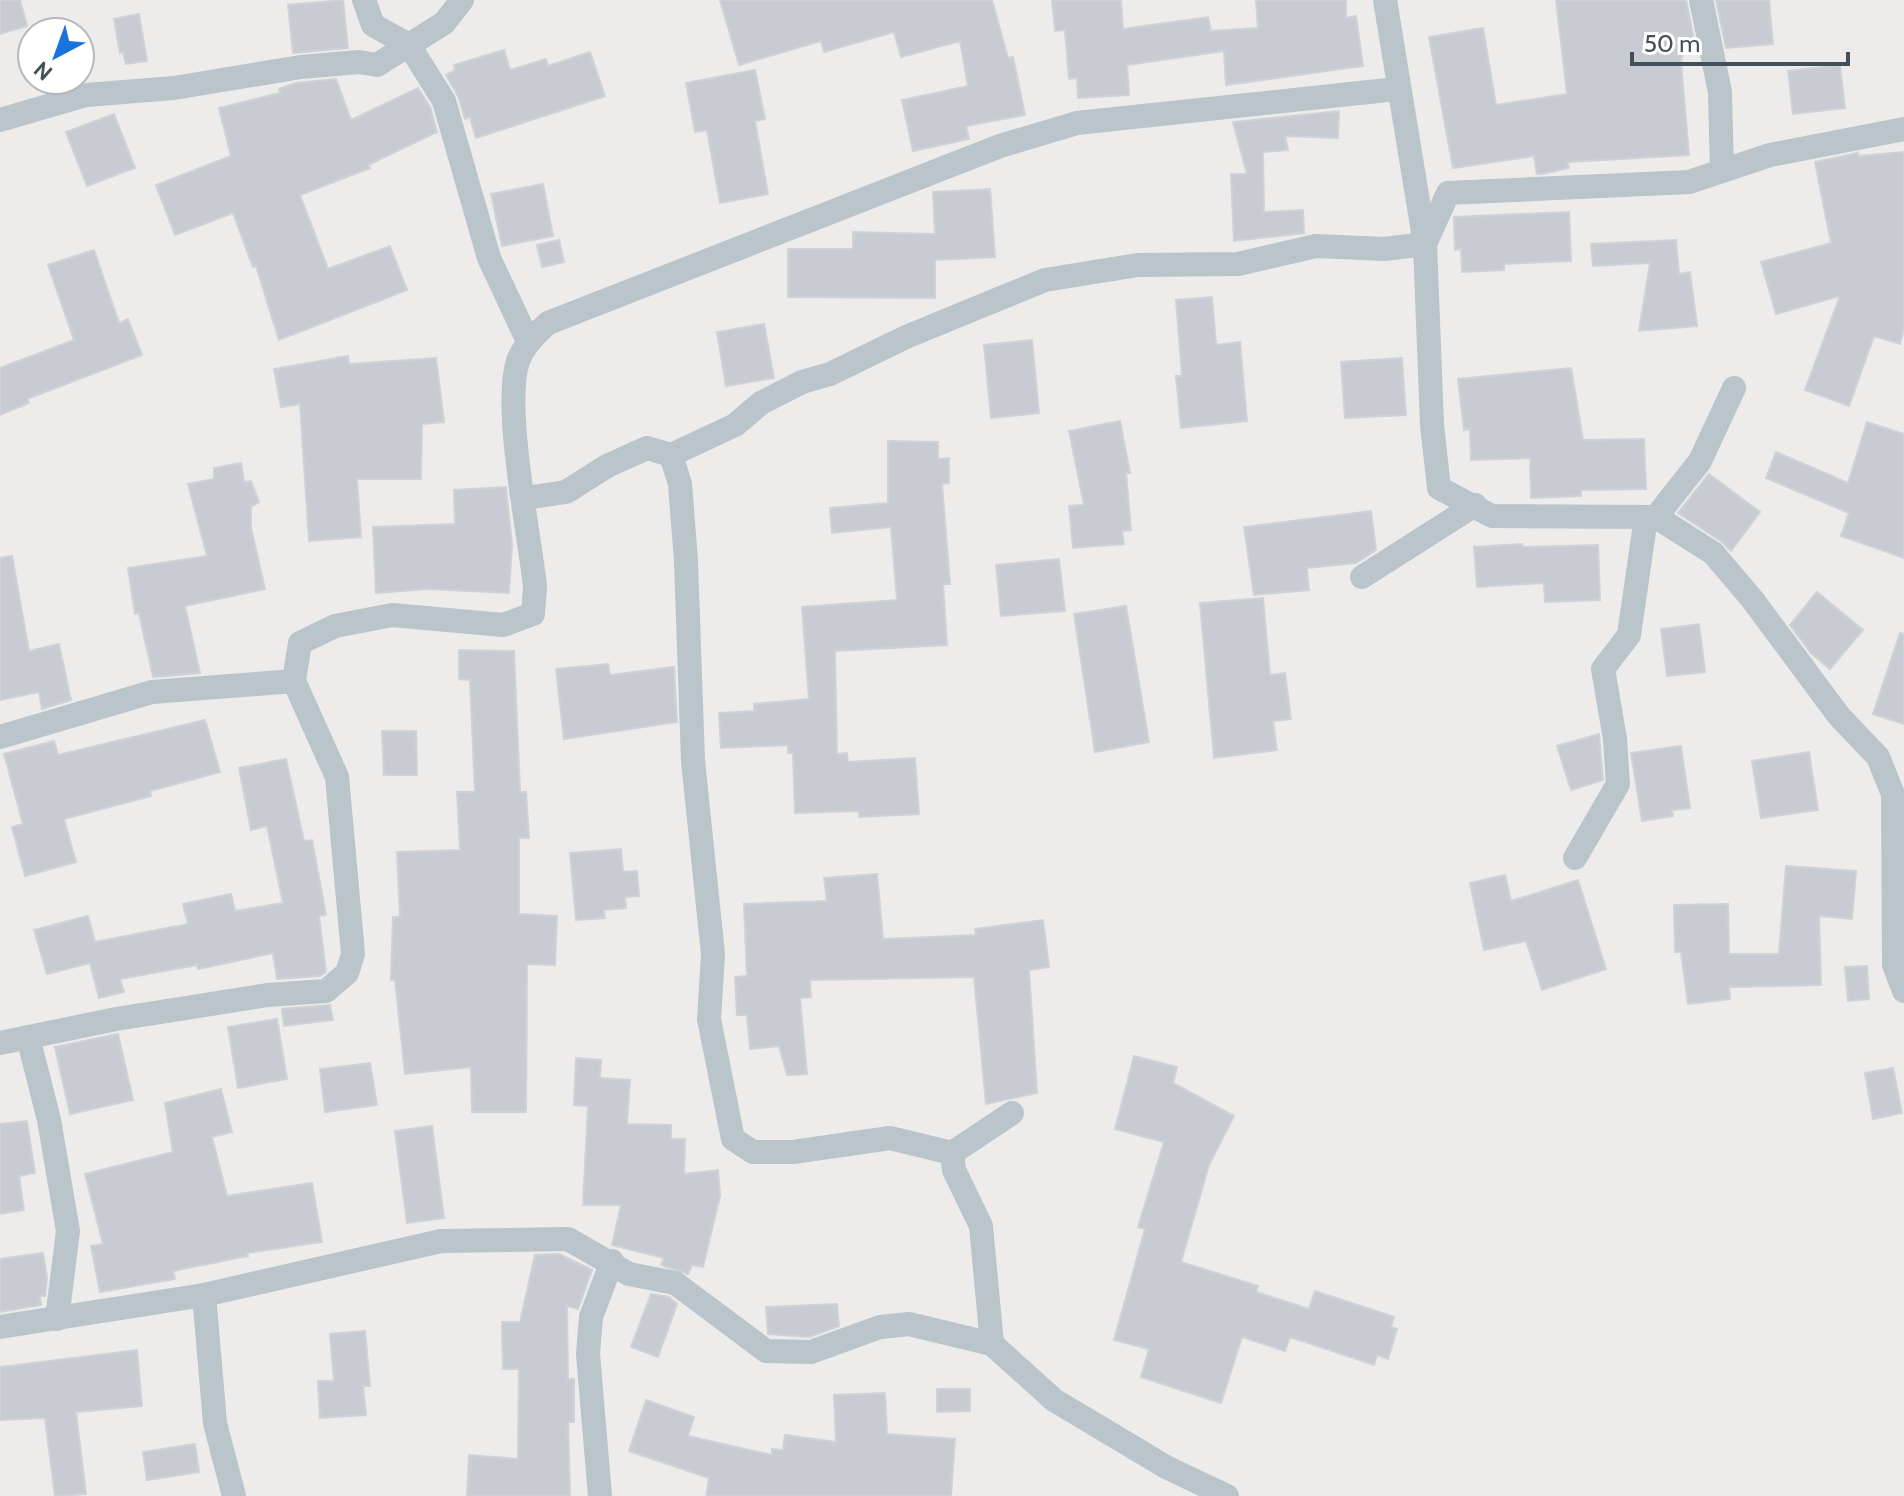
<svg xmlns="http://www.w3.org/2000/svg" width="1904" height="1496" viewBox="0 0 1904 1496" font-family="Cabin,sans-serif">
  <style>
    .building { fill: #c8cbd1; stroke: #cfd2d7; stroke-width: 2 }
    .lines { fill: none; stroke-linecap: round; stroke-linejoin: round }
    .minor { stroke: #b9c4cb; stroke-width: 24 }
  </style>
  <rect width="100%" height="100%" fill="#eeebeb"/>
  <g class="building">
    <path d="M 0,0 L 20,0 L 27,26 L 0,34 Z"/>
    <path d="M 343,0 L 348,48 L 293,53 L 288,5 Z"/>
    <path d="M 720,0 L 992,0 L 1008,58 L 1013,57 L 1025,115 L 966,126 L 969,139 L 913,151 L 902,100 L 968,86 L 960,41 L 901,57 L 894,32 L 824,52 L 821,41 L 739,65 Z"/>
    <path d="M 1052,0 L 1121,0 L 1123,29 L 1208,17 L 1211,31 L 1258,28 L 1256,0 L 1346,0 L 1346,18 L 1356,16 L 1363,66 L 1226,85 L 1224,51 L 1127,65 L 1129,95 L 1078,98 L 1077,78 L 1069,79 L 1065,30 L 1055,31 Z"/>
    <path d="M 1556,0 L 1686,0 L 1696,50 L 1683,51 L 1681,62 L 1689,155 L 1568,162 L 1569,168 L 1542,174 L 1537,174 L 1534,156 L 1453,168 L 1429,37 L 1483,28 L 1496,105 L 1567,94 Z"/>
    <path d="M 1716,0 L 1769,0 L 1773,44 L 1726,48 Z"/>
    <path d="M 139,14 L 147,61 L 126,64 L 123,52 L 120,53 L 114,19 Z"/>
    <path d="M 504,50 L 510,70 L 546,59 L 548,66 L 590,52 L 605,96 L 476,138 L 470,117 L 465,119 L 458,96 L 446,75 L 455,70 L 454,65 Z"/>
    <path d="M 1840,65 L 1845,108 L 1793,114 L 1788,71 Z"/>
    <path d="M 755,70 L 765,119 L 755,121 L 768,194 L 720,203 L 707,130 L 695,132 L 686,83 Z"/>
    <path d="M 336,79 L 351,120 L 418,88 L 430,107 L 437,132 L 368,165 L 370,168 L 300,195 L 328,269 L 390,246 L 407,290 L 279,340 L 256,266 L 253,267 L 233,213 L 175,235 L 156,185 L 231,156 L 219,108 L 280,93 L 279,89 L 296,83 Z"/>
    <path d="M 1339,111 L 1338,138 L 1285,136 L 1288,150 L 1263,152 L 1264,212 L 1303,210 L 1304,233 L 1234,241 L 1231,174 L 1247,174 L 1233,122 Z"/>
    <path d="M 114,114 L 135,168 L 87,186 L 66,132 Z"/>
    <path d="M 1904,152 L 1904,328 L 1900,344 L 1874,336 L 1849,406 L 1805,390 L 1840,296 L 1776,314 L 1761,262 L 1831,243 L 1815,162 L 1858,153 L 1859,156 Z"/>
    <path d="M 543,184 L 553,236 L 502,246 L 491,194 Z"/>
    <path d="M 990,189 L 995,257 L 935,260 L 935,298 L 788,297 L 788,249 L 853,249 L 853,232 L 935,234 L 933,192 Z"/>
    <path d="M 1569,212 L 1571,261 L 1504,264 L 1504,270 L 1462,272 L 1461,249 L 1455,250 L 1454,217 Z"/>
    <path d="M 559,240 L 564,262 L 542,267 L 537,245 Z"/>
    <path d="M 1676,240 L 1679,274 L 1690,272 L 1697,326 L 1639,331 L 1650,263 L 1593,266 L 1591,244 Z"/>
    <path d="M 94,250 L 119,323 L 128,319 L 142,355 L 27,399 L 29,403 L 0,415 L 0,368 L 74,340 L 48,265 Z"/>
    <path d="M 1212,297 L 1216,345 L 1240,342 L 1247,421 L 1181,428 L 1176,376 L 1182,376 L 1176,300 Z"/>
    <path d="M 764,324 L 774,378 L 726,386 L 717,332 Z"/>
    <path d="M 1032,340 L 1039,413 L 991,418 L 984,345 Z"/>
    <path d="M 348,356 L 349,364 L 436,358 L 444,422 L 422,424 L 421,479 L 357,479 L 361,537 L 309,541 L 300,404 L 281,407 L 274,369 Z"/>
    <path d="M 1402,358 L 1406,415 L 1345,418 L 1341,362 Z"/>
    <path d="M 1571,368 L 1583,440 L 1644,439 L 1646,489 L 1581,490 L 1581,496 L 1531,498 L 1530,458 L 1471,460 L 1470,429 L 1464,430 L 1458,379 Z"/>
    <path d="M 1120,421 L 1130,473 L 1126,473 L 1131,530 L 1122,531 L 1124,544 L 1073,548 L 1069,506 L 1084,505 L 1069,431 Z"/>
    <path d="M 1867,422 L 1904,434 L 1904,558 L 1841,536 L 1849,513 L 1766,478 L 1776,452 L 1848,483 Z"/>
    <path d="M 888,441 L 938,442 L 938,459 L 949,458 L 949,483 L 942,484 L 950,584 L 943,584 L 947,645 L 835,651 L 837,754 L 847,753 L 848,762 L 915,758 L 919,814 L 859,817 L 859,811 L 795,813 L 793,753 L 788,753 L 788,745 L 721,748 L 719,713 L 754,711 L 754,704 L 809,699 L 802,607 L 897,600 L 891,527 L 832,533 L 830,508 L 888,503 Z"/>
    <path d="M 241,463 L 244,482 L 251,481 L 259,502 L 251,507 L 251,528 L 265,589 L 185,606 L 200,673 L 153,677 L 139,613 L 135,614 L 128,568 L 207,556 L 188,484 L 214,479 L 214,468 Z"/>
    <path d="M 1709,474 L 1760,512 L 1731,551 L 1721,541 L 1678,513 Z"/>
    <path d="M 506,487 L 512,544 L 509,593 L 429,589 L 376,593 L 373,527 L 455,524 L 454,490 Z"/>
    <path d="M 1371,511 L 1376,550 L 1356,563 L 1307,568 L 1309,590 L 1254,595 L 1244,527 Z"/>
    <path d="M 1522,544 L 1523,547 L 1598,545 L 1600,600 L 1545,602 L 1544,583 L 1477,587 L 1474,547 Z"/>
    <path d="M 12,556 L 29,651 L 59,644 L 71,700 L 42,709 L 39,692 L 0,700 L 0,558 Z"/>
    <path d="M 1059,559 L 1065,611 L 1001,616 L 996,565 Z"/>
    <path d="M 1817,592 L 1863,630 L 1830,669 L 1811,653 L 1790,625 Z"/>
    <path d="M 1263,598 L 1270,675 L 1285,673 L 1291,719 L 1273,721 L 1277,750 L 1214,758 L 1200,603 Z"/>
    <path d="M 1126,606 L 1149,742 L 1095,752 L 1074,614 Z"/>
    <path d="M 1699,624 L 1705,672 L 1667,676 L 1661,629 Z"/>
    <path d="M 1900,633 L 1904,634 L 1904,724 L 1873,714 Z"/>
    <path d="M 459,650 L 514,651 L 520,792 L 526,792 L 529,838 L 519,838 L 519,914 L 557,916 L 555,965 L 527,964 L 526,1112 L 472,1112 L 471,1067 L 405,1074 L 395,980 L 391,980 L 393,917 L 400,917 L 397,852 L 460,850 L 457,792 L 475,792 L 470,680 L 459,679 Z"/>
    <path d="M 608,664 L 610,675 L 674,667 L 677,722 L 564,739 L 556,669 Z"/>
    <path d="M 205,720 L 220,772 L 150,791 L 151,796 L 64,819 L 76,862 L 25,876 L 12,827 L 23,824 L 4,754 L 54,741 L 58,755 Z"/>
    <path d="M 382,731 L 416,731 L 417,775 L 384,775 Z"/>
    <path d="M 1599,734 L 1603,780 L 1571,790 L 1557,746 Z"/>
    <path d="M 1681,746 L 1690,808 L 1672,810 L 1673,816 L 1642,821 L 1631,753 Z"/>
    <path d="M 1809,752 L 1818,810 L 1761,818 L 1752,761 Z"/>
    <path d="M 286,759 L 304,841 L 312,840 L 326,915 L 319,916 L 326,972 L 320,976 L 277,979 L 273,953 L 198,969 L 197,965 L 120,979 L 124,992 L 99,998 L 90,963 L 47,974 L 34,930 L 88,916 L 95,942 L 188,924 L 183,904 L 231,894 L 235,911 L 283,903 L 267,826 L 251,830 L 239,768 Z"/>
    <path d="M 621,849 L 623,872 L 637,871 L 639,896 L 625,897 L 626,908 L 604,910 L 605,918 L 576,920 L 570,853 Z"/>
    <path d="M 1786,866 L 1856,871 L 1852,919 L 1819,916 L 1821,985 L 1729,987 L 1730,999 L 1688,1004 L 1681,952 L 1675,952 L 1674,905 L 1728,904 L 1729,954 L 1779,954 Z"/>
    <path d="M 877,874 L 883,939 L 976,935 L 975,929 L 1043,920 L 1049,967 L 1029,970 L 1037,1093 L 986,1104 L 974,977 L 810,980 L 811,997 L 800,998 L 807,1074 L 787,1075 L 779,1046 L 750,1049 L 747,1015 L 737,1015 L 735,977 L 747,976 L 744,904 L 827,901 L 824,878 Z"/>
    <path d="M 1505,875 L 1511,901 L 1578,880 L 1606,969 L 1542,990 L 1526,941 L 1484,950 L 1470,883 Z"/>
    <path d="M 1867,966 L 1869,999 L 1848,1001 L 1845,967 Z"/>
    <path d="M 330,1005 L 333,1020 L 284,1026 L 282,1009 Z"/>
    <path d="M 277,1019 L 287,1079 L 238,1088 L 228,1027 Z"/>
    <path d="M 118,1034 L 133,1100 L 70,1114 L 55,1047 Z"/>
    <path d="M 1134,1056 L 1177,1067 L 1173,1083 L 1234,1116 L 1209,1165 L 1181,1262 L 1258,1286 L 1256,1292 L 1309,1309 L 1315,1291 L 1394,1317 L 1391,1327 L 1397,1329 L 1388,1359 L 1377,1355 L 1374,1365 L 1290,1337 L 1285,1351 L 1242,1337 L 1221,1403 L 1141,1377 L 1149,1349 L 1114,1340 L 1145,1229 L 1138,1227 L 1164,1142 L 1115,1129 Z"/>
    <path d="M 576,1058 L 601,1060 L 600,1078 L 630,1080 L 627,1124 L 671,1125 L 671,1139 L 685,1139 L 684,1174 L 718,1170 L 720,1196 L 703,1267 L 692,1265 L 688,1274 L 661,1265 L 664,1258 L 612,1245 L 621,1205 L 583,1205 L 588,1106 L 574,1105 Z"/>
    <path d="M 370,1063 L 377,1105 L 325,1112 L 320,1069 Z"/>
    <path d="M 1893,1068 L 1902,1113 L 1873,1119 L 1865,1073 Z"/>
    <path d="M 221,1089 L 232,1132 L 212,1137 L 227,1196 L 312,1183 L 322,1242 L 247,1253 L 248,1256 L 173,1271 L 175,1279 L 100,1292 L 91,1246 L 103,1244 L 85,1174 L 173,1152 L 165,1103 Z"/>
    <path d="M 27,1121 L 35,1173 L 19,1176 L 24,1210 L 0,1214 L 0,1124 Z"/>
    <path d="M 432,1126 L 444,1218 L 407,1223 L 395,1131 Z"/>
    <path d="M 43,1253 L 47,1278 L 45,1296 L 40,1296 L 41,1305 L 0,1312 L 0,1259 Z"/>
    <path d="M 559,1254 L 592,1270 L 578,1309 L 567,1306 L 568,1379 L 574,1379 L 574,1422 L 568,1422 L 570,1496 L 467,1496 L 469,1455 L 518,1459 L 519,1369 L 503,1369 L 502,1322 L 520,1322 L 535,1255 Z"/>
    <path d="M 651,1294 L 669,1297 L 677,1304 L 658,1357 L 631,1347 Z"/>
    <path d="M 837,1304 L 839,1326 L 809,1337 L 768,1334 L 766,1307 Z"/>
    <path d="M 365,1331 L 370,1386 L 363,1386 L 366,1415 L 320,1418 L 318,1381 L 334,1381 L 330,1334 Z"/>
    <path d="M 137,1350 L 142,1406 L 76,1412 L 86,1494 L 55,1496 L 45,1418 L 0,1420 L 0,1367 Z"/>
    <path d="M 937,1389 L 970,1389 L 970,1411 L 937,1412 Z"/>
    <path d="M 885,1393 L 887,1434 L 955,1439 L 951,1496 L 706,1496 L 709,1478 L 629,1451 L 646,1400 L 694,1417 L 688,1436 L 772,1455 L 772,1449 L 783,1450 L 785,1435 L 836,1442 L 834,1395 Z"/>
    <path d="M 195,1444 L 199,1472 L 147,1480 L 143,1452 Z"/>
  </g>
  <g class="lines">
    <g class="minor">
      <path d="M 364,0 L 373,25 L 409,45 L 444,101 L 489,258 L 528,341"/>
      <path d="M 1385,0 L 1425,244 L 1432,425 L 1439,488 L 1492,516 L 1656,517 L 1713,553 L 1752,599 L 1839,716 L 1878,757 L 1893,794 L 1894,965 L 1904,991"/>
      <path d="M 1701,0 L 1720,92 L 1722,171"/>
      <path d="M 0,120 L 86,95 L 174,88 L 301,67 L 359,62 L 377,65 L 444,23 L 462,0"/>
      <path d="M 525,498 L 566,492 L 607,466 L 647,448 L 671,455 L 735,425 L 761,403 L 802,382 L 830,374 L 906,337 L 1045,280 L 1138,265 L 1238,264 L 1316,246 L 1384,249 L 1425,244 L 1448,193 L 1689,182 L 1770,155 L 1904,129"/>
      <path d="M 1656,517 L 1700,461 L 1734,388"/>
      <path d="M 1362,577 L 1475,505"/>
      <path d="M 0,737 L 152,692 L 294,681"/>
      <path d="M 1575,858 L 1618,784 L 1615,739 L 1603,669 L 1629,635 L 1646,517"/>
      <path d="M 28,1037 L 49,1120 L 68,1231 L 57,1319"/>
      <path d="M 0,1043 L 116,1019 L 268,995 L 326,991 L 347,973 L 353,954 L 337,777 L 294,681 L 300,643 L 335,626 L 392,615 L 503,625 L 533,614 L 535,586 C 529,532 503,407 518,361 C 524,345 536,334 548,323 L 1000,146 L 1077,123 L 1397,89"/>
      <path d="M 952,1153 L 1012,1113"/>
      <path d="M 204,1295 L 215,1423 L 234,1496"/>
      <path d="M 0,1327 L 204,1295 L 441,1241 L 568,1239 L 629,1274 L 675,1283 L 766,1351 L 811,1352 L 880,1327 L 909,1324 L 992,1344 L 981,1226 L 954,1170 L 952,1153 L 890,1138 L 793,1152 L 753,1152 L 733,1139 L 709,1019 L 713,954 L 693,761 L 686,561 L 680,484 L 671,455"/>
      <path d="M 992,1344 L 1054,1400 L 1166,1467 L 1227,1496"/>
      <path d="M 600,1496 L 588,1354 L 591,1317 L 612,1261"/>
    </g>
  </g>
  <g transform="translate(56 56) rotate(221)"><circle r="38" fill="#ffffff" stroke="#b4b9bd" stroke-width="2"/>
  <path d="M0-6L14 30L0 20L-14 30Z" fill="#1874dc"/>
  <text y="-12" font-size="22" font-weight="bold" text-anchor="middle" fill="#445059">N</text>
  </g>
  <path d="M1632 52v12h216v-12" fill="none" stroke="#445059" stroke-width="4"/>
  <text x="1644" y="52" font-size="24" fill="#445059" stroke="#ffffff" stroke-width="6" paint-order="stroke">50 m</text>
</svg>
